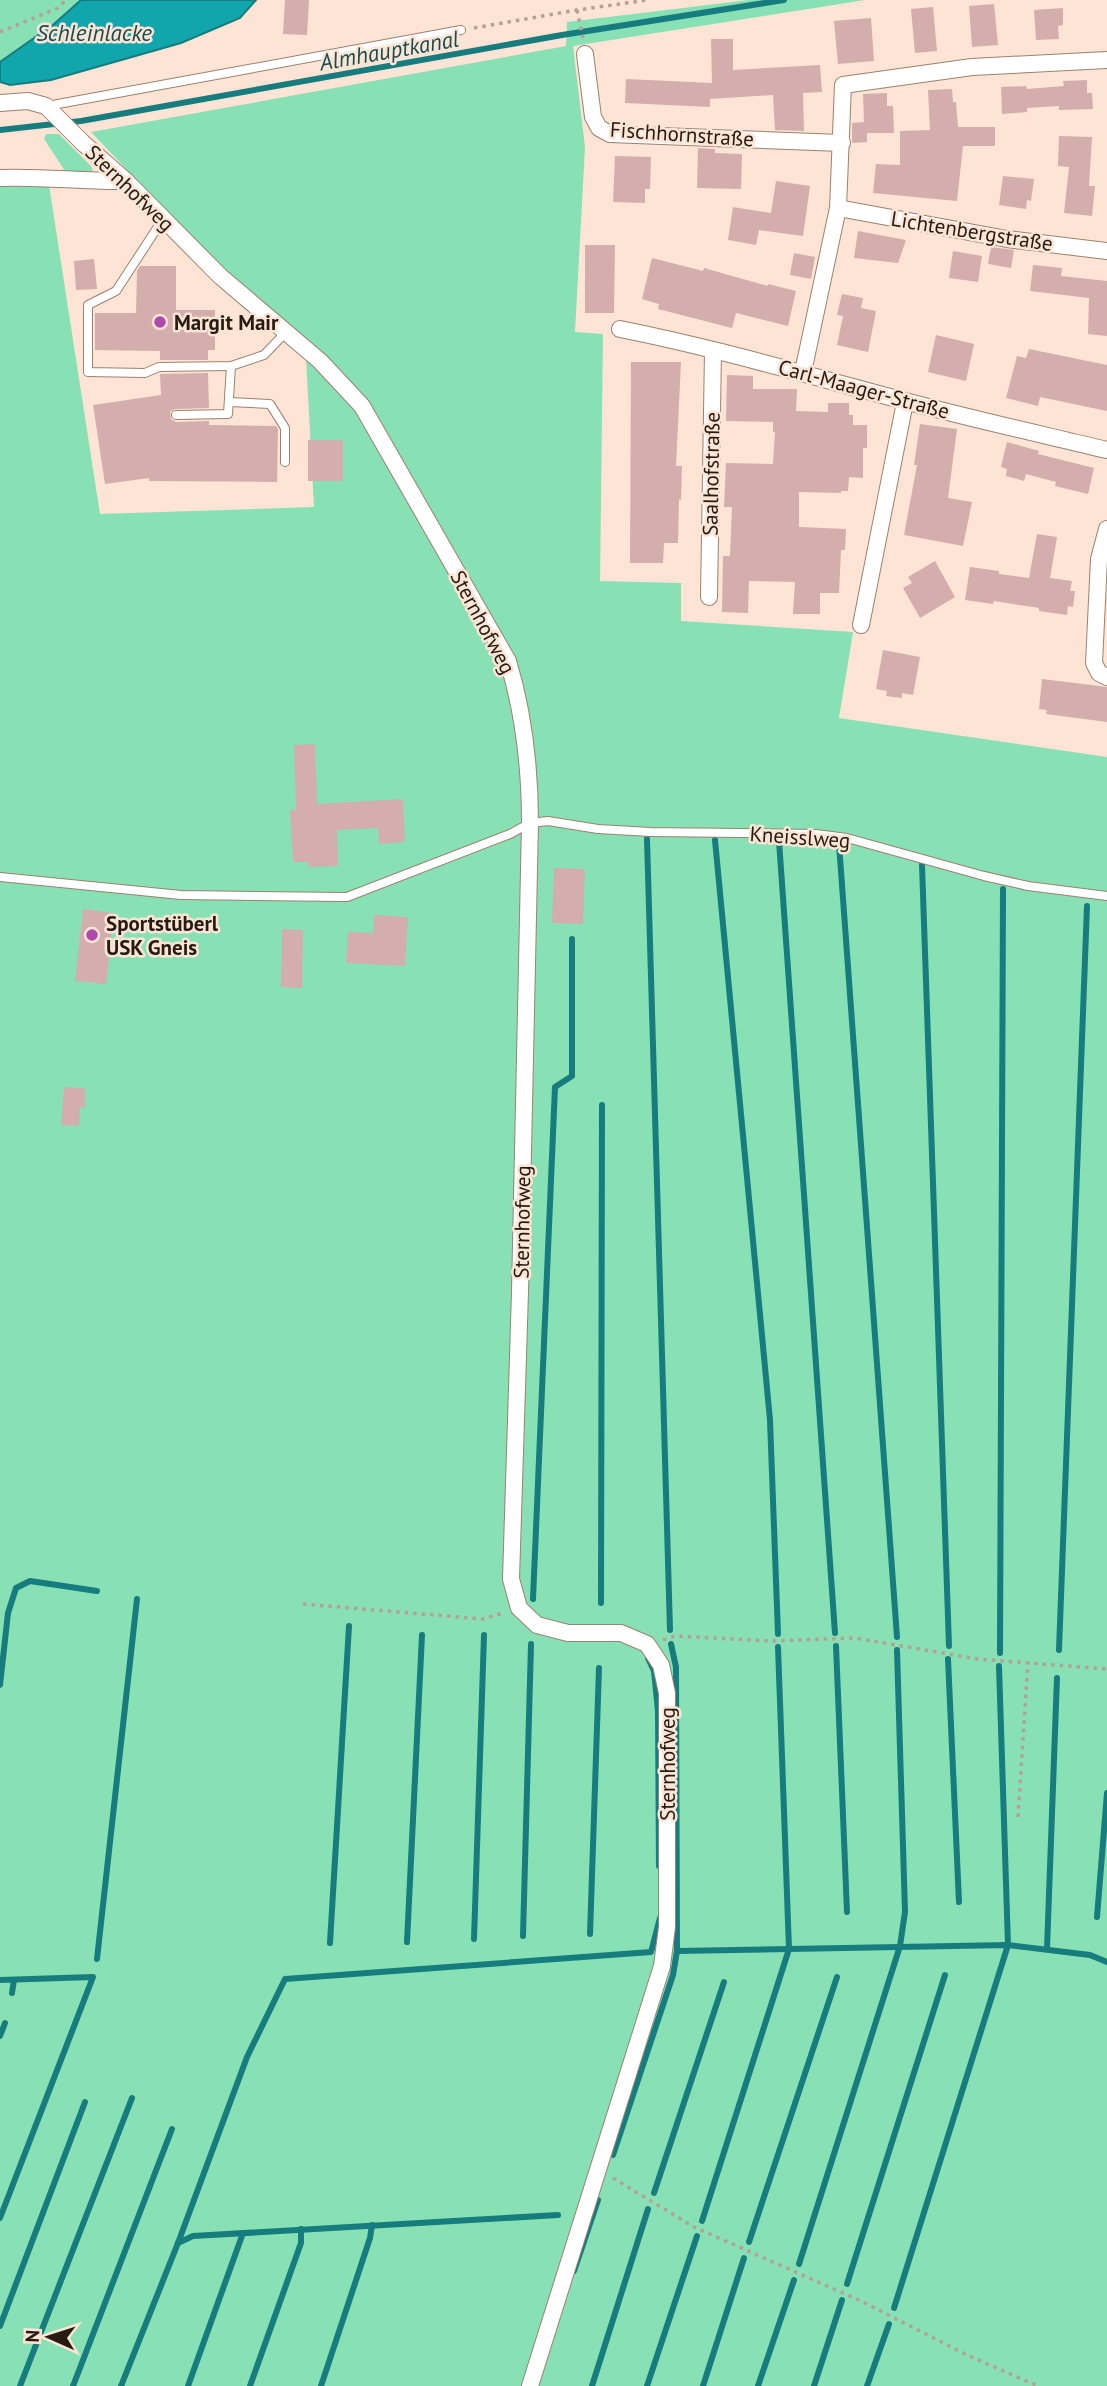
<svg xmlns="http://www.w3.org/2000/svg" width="1107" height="2386" viewBox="0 0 1107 2386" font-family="'PT Sans',sans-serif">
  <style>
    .green { fill: #87e1b5 }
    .water { fill: #11a6ac; stroke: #177c7e; stroke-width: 2 }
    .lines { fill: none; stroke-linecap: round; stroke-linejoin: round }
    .stream { stroke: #177c7e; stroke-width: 6 }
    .building { fill: #d3aeac }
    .service-casing { stroke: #9d816f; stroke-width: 10 }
    .minor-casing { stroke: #9d816f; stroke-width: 18 }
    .path { stroke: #b5a193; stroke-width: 3.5; stroke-dasharray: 3.5 5; stroke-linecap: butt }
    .service { stroke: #fff; stroke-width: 8 }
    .minor { stroke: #fff; stroke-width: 16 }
    .poi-dot { fill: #b049ac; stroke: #fde4d4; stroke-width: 2.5 }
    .labels { text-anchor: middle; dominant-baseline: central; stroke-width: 5; stroke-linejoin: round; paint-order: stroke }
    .street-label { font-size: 21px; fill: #251b13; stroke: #fde4d4 }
    .poi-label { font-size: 21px; font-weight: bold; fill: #251b13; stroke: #fde4d4; text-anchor: start }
    .water-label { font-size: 23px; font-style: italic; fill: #164d50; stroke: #fde4d4 }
  </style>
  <rect width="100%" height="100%" fill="#fde4d4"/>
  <g class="green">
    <path d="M 0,0 L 89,0 L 0,62 Z"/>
    <path d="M 749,0 L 865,0 L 573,46 L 585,147 L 575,332 L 603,334 L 600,581 L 681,583 L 681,621 L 853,632 L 839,718 L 1107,757 L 1107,2386 L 0,2386 L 0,185 L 49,185 L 100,514 L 314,507 L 305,339 L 205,252 L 91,132 L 566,46 L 567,22 Z"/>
    <path d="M 46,134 L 59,134 L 91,166 L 93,170 L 91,174 L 67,174 L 44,139 Z"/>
  </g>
  <path class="water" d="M 81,0 L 256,0 L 240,18 L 181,43 L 51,80 L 10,85 L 0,82 L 0,62 L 54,24 Z"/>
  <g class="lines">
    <g class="stream">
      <path d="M 0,130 L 81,121 L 562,35 L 784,0"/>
      <path d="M 647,839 L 670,1630"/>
      <path d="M 715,840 L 770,1420 L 778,1634"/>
      <path d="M 779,841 L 835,1633"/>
      <path d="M 839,844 L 897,1637"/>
      <path d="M 922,865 L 949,1646"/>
      <path d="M 533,1599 L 555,1087 L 572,1076 L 572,939"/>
      <path d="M 601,1603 L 602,1105"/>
      <path d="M 836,1646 L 847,1912"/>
      <path d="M 1059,1650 L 1087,906"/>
      <path d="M 1000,1653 L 1003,889"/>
      <path d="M 648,1658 L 654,1671 L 658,1711 L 659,1866"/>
      <path d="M 948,1659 L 959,1902"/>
      <path d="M 0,1685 L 8,1613 L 16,1588 L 30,1581 L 97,1591"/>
      <path d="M 1097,1917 L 1107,1793"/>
      <path d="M 590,1934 L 599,1668"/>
      <path d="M 523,1936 L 531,1644"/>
      <path d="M 474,1939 L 484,1635"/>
      <path d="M 407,1942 L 422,1635"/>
      <path d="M 330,1943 L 349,1626"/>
      <path d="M 1047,1949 L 1057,1678"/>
      <path d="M 677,1951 L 1008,1945 L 1090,1955 L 1107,1962"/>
      <path d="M 97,1959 L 137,1599"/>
      <path d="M 0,1980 L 93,1977 L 0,2218"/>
      <path d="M 12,1993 L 14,1980"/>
      <path d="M 0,2036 L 5,2023"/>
      <path d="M 613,2155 L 673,1975 L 677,1951 L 676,1667 L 671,1644"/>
      <path d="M 654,2193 L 724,1982"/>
      <path d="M 702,2221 L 789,1949 L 778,1647"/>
      <path d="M 749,2242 L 837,1977"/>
      <path d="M 178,2243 L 193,2236 L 558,2215"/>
      <path d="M 799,2264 L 900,1946 L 905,1912 L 897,1650"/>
      <path d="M 574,2271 L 598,2200"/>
      <path d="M 847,2284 L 945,1975"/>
      <path d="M 894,2308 L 1008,1945 L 999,1666"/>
      <path d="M 0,2326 L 85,2102"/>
      <path d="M 20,2386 L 132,2098"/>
      <path d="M 73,2386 L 172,2129"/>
      <path d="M 121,2386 L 178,2243 L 247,2057 L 285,1979 L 651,1952 L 660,1918"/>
      <path d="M 188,2386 L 243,2233"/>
      <path d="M 250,2386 L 301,2243 L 301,2229"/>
      <path d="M 321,2386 L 370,2238 L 372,2225"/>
      <path d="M 592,2386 L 648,2209"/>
      <path d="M 647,2386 L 697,2236"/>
      <path d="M 703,2386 L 744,2258"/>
      <path d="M 758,2386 L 794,2280"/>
      <path d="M 814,2386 L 842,2300"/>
      <path d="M 867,2386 L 889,2324"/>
    </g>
  </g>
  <g class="building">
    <path d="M 285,0 L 309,0 L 307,35 L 283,34 Z"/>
    <path d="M 994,4 L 998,45 L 972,47 L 969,6 Z"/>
    <path d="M 933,7 L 937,51 L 915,53 L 911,9 Z"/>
    <path d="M 1063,8 L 1063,25 L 1058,26 L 1059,39 L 1036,40 L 1034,10 Z"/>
    <path d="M 871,18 L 874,61 L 838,64 L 834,21 Z"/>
    <path d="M 711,39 L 733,39 L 733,70 L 820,65 L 822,92 L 803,93 L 804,131 L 775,130 L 773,95 L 710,99 L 710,107 L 625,103 L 626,79 L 712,83 Z"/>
    <path d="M 1087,80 L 1087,93 L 1092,93 L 1093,109 L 1059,110 L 1059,106 L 1027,108 L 1027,112 L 1002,114 L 1001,87 L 1026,86 L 1027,89 L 1064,86 L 1063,81 Z"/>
    <path d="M 952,89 L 953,102 L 956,102 L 958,127 L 995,127 L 995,146 L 963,146 L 957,201 L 873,193 L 876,164 L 900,165 L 900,131 L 930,130 L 928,90 Z"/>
    <path d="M 887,93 L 887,106 L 893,106 L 894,133 L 867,133 L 867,142 L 852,143 L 852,123 L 864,122 L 863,94 Z"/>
    <path d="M 1059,136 L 1092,137 L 1089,186 L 1095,186 L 1092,216 L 1064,213 L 1069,167 L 1058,166 Z"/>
    <path d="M 698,148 L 715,149 L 715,153 L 742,154 L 741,189 L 697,188 Z"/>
    <path d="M 615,156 L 651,157 L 650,189 L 645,189 L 645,203 L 613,202 Z"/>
    <path d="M 1003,176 L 1034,179 L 1031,201 L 1027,200 L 1026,209 L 999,205 Z"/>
    <path d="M 776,181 L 810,186 L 803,236 L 759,230 L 756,245 L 728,240 L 733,207 L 771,213 Z"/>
    <path d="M 858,231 L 906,240 L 898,263 L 854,258 Z"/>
    <path d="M 585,245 L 615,245 L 614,313 L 585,313 Z"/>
    <path d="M 991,247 L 1014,250 L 1011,268 L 988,264 Z"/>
    <path d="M 953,251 L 982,256 L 978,282 L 949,278 Z"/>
    <path d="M 794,253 L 815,257 L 811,279 L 790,275 Z"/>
    <path d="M 652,258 L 703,271 L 704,268 L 768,286 L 768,284 L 796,291 L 788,326 L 736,313 L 732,328 L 658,309 L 659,304 L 642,299 Z"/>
    <path d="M 94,259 L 97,289 L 76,290 L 74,261 Z"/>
    <path d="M 1033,265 L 1062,268 L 1061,276 L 1107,281 L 1107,336 L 1088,334 L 1089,298 L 1030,291 Z"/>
    <path d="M 140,266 L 176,266 L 176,310 L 215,310 L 215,350 L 208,350 L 208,360 L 160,360 L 160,351 L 95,350 L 95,313 L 136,313 L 137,271 Z"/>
    <path d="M 842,294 L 863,298 L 861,308 L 876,311 L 868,352 L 837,345 L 843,316 L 837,315 Z"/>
    <path d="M 936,335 L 974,344 L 966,381 L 928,372 Z"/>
    <path d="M 1029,349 L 1107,365 L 1107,411 L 1040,397 L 1038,406 L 1006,398 L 1017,356 L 1026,358 Z"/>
    <path d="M 631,362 L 681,362 L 676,466 L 682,466 L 681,500 L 679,499 L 678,543 L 664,543 L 663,563 L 630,563 Z"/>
    <path d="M 208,373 L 209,408 L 175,409 L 170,412 L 171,419 L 176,422 L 209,421 L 209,425 L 276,426 L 278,429 L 277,482 L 149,481 L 149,478 L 105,484 L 93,405 L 161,395 L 160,374 Z"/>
    <path d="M 727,375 L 753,376 L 753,389 L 797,389 L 796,411 L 828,412 L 828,403 L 849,403 L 849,415 L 853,415 L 853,425 L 867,425 L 867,448 L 863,448 L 863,478 L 849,477 L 848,491 L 841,491 L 841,493 L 799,492 L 799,527 L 846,529 L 845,550 L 841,550 L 839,593 L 820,593 L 820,614 L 793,614 L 795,582 L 749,581 L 748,613 L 722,612 L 723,556 L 730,556 L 732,507 L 724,507 L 726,463 L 773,464 L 775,432 L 773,432 L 773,422 L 726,421 Z"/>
    <path d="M 920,424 L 957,429 L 948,498 L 972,502 L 963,546 L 904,535 L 917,465 L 914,465 Z"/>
    <rect x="308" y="440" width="35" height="41"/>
    <path d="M 1007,442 L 1039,451 L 1038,454 L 1094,468 L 1088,494 L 1055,486 L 1056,482 L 1026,474 L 1024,481 L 1006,476 L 1007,469 L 1001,467 Z"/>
    <path d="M 1037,534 L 1057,537 L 1050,578 L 1072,581 L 1070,591 L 1075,591 L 1073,607 L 1068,606 L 1067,615 L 1039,611 L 1039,608 L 994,601 L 993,604 L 965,600 L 970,567 L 999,571 L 999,574 L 1029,578 Z"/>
    <path d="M 935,561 L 955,597 L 920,618 L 903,588 L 912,583 L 908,577 Z"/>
    <path d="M 883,650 L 920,657 L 913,695 L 902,693 L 902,698 L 886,696 L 887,691 L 876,689 Z"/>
    <path d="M 1042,679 L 1107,687 L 1107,722 L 1046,714 L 1047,710 L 1039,709 Z"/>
    <path d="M 315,744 L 317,804 L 403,799 L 405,842 L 379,844 L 378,828 L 337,830 L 338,866 L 308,867 L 308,862 L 293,862 L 290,810 L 296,810 L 294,745 Z"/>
    <path d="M 554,868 L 585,869 L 583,924 L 552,923 Z"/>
    <path d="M 83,909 L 114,913 L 106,984 L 75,981 Z"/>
    <path d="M 374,915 L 408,917 L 405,966 L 346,963 L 348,932 L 373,933 Z"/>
    <path d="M 282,929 L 303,930 L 302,988 L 281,987 Z"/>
    <path d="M 64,1087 L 85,1088 L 85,1108 L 80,1107 L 79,1126 L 61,1125 Z"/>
  </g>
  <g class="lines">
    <defs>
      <g id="service">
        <path d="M 47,106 L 461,30"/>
        <path d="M 163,219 L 116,291 L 88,305 L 88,372 L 145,373 L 159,367 L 231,366 L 264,355 L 286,332"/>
        <path d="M 229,402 L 270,404 L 285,428 L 285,462"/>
        <path d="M 176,415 L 228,414 L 231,366"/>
        <path d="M 0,877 L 181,895 L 347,897 L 510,834 L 530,823 L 548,821 L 598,829 L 650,832 L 816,834 L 847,838 L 984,876 L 1028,886 L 1107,896"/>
      </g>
      <g id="minor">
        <path d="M 585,54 L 593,117 L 599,128 L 610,134 L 842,143"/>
        <path d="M 0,103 L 28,101 L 46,106 L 83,143 L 126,181 L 220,276 L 320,361 L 362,406 L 508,661 C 524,714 530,767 530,823 L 520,1292 L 511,1579 L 519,1608 L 537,1625 L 568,1633 L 621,1633 L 647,1644 L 661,1665 L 667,1693 L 667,1927 L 662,1966 L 530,2386"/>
        <path d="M 0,178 C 42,176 84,182 126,181"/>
        <path d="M 838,208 L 1007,239 L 1107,251"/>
        <path d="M 620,329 C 716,348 810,376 905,401 C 972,419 1040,434 1107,450"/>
        <path d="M 803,372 L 838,208 L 843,85 L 972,67 L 1107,60"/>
        <path d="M 1107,529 L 1099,559 L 1094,663 L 1099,673 L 1107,677"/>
        <path d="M 709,597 L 713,351"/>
        <path d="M 861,625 L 905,402"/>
      </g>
    </defs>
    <use href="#service" class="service-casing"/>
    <use href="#minor" class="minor-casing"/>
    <g class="path">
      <path d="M 577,10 L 583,38"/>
      <path d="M 474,28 L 577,10 L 648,0"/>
      <path d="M 0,32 L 58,8 L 66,0"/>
      <path d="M 303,1604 L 483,1619 L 503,1613"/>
      <path d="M 663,1640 L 675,1636 L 771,1641 L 855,1638 L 978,1659 L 1107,1669"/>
      <path d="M 1018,1817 L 1028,1662"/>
      <path d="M 613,2178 L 694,2227 L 861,2301 L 967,2355 L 1038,2386"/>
    </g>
    <use href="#service" class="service"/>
    <use href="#minor" class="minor"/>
  </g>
  <g class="poi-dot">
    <circle cx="160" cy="322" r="7"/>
    <circle cx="92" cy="935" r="7"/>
  </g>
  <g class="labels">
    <g class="street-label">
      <text transform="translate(682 134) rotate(4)">Fischhornstraße</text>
      <text transform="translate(130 188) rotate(44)">Sternhofweg</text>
      <text transform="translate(972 231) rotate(9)">Lichtenbergstraße</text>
      <text transform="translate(864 389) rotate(15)">Carl-Maager-Straße</text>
      <text transform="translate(711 474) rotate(-89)">Saalhofstraße</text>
      <text transform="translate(483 622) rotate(62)">Sternhofweg</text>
      <text transform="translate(800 837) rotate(4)">Kneisslweg</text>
      <text transform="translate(522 1222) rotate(-89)">Sternhofweg</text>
      <text transform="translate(667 1764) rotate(-90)">Sternhofweg</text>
    </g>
    <g class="poi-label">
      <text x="174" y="322">Margit Mair</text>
      <text x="106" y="923">Sportstüberl<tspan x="106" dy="24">USK Gneis</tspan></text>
    </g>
    <g class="water-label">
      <text x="94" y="32">Schleinlacke</text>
      <text transform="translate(389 50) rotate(-10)">Almhauptkanal</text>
    </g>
  </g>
  <g transform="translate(49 2337) rotate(273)" stroke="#fde4d4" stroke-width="5" paint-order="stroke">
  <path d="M0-5L12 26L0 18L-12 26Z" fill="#251b13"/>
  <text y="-10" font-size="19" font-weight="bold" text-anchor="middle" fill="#251b13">N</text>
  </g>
</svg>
